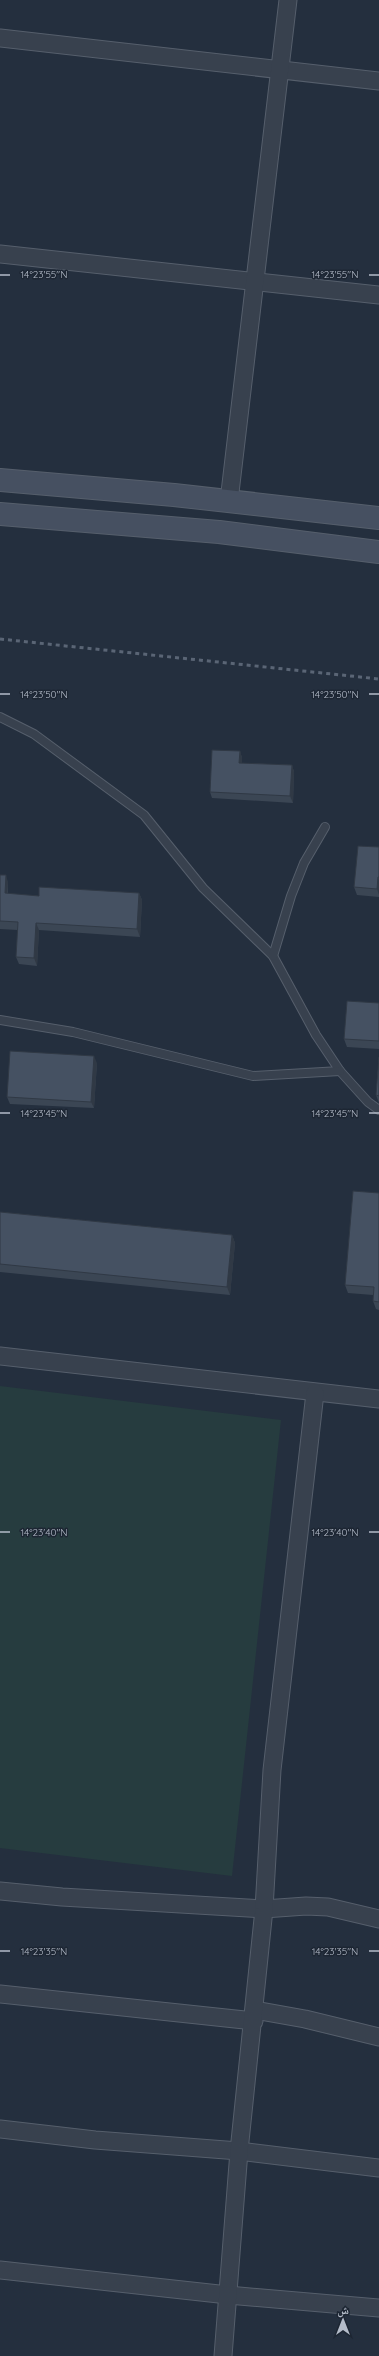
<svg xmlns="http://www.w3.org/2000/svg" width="379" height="2356" viewBox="0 0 379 2356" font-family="Quicksand,'Noto Naskh Arabic',sans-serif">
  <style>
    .green { fill: #263c3f }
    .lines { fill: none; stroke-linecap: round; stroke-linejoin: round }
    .lane-casing { stroke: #565f6c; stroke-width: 10 }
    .street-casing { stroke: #565f6c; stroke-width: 19 }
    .secondary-casing { stroke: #565f6c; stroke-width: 24 }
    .lane { stroke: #38414e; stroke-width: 8 }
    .street { stroke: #38414e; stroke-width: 17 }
    .secondary { stroke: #465061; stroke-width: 22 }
    .rail { stroke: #5a6575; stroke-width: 3; stroke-dasharray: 4 4; stroke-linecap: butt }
    .wall { fill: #3b4654 }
    .shaded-wall { fill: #303945 }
    .building { fill: #455162; stroke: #303945 }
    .ticks { fill: none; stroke: #b4bcc9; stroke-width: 1.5 }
    .ticks-label { font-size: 10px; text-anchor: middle; fill: #b4bcc9; stroke: #1d2633; stroke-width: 3; stroke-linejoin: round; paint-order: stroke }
  </style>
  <rect width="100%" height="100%" fill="#242f3e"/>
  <path class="green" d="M 0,1386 L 281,1420 L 232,1876 L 0,1848 Z"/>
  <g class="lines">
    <defs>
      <g id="lane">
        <path d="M 0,717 L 34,734 L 144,815 L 203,888 L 273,956 L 316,1035 L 340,1071 L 368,1102 L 379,1110"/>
        <path d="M 273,956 L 291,896 L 304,863 L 325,827"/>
        <path d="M 0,1020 L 73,1032 L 253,1076 L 340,1071"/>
      </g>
      <g id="street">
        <path d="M 0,38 L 379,81"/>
        <path d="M 0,254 L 379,295"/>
        <path d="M 229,501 L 288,0"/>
        <path d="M 0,1356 L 379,1399"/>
        <path d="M 0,1891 L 62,1897 L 264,1909 L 306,1906 L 328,1907 L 379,1919"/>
        <path d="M 0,1994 L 254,2021"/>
        <path d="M 255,2010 L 305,2019 L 379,2037"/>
        <path d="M 0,2129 L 95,2140 L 239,2151 L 379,2168"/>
        <path d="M 0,2270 L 228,2295 L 379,2308"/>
        <path d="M 223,2356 L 239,2151 L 264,1909 L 272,1770 L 315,1393"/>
      </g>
      <g id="secondary">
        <path d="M 0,480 L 174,495 L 379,518"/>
        <path d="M 0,514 L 219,532 L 379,552"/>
      </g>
    </defs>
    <use href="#lane" class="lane-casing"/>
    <use href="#street" class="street-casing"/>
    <use href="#secondary" class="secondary-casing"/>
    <use href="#lane" class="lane"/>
    <use href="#street" class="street"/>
    <use href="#secondary" class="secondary"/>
    <path class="rail" d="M 0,639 L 379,679"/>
  </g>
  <g class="wall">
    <path d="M 240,751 L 242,758 L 242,763 L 292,765 L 294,772 L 293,803 L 212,798 L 210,792 Z"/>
    <path d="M 379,847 L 379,897 L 357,895 L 354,887 Z"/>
    <path d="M 0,875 L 8,882 L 8,894 L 39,896 L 139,893 L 142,900 L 140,937 L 39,930 L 37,966 L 19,964 L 16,957 L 18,930 L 0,929 Z"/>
    <path d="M 379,1003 L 379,1049 L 347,1047 L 344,1039 Z"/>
    <path d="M 379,1056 L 379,1103 L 376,1095 Z"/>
    <path d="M 97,1063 L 94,1108 L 10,1104 L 7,1097 Z"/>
    <path d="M 379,1193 L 379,1310 L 376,1309 L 373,1301 L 373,1295 L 348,1293 L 345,1285 Z"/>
    <path d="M 0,1212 L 232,1235 L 235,1243 L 230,1295 L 0,1272 Z"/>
  </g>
  <g class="shaded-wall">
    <path d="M 240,751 L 242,758 L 242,770 L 239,763 Z"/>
    <path d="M 292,765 L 294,772 L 293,803 L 290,796 Z"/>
    <path d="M 6,875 L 8,882 L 7,901 L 5,893 Z"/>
    <path d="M 378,877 L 379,881 L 379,895 L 377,889 Z"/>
    <path d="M 139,893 L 142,900 L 140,937 L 137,929 Z"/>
    <path d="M 36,923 L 39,930 L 37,966 L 34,958 Z"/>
    <path d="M 94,1056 L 97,1063 L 94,1108 L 91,1102 Z"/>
    <path d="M 232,1235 L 235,1243 L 230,1295 L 227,1287 Z"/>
  </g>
  <g class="building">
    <path d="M 212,750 L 240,751 L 239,763 L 292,765 L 290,796 L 210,792 Z"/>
    <path d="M 358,846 L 379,847 L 379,877 L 378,877 L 377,889 L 354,887 Z"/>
    <path d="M 0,875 L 6,875 L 5,893 L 39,896 L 39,887 L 139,893 L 137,929 L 36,923 L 34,958 L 16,957 L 18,922 L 0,921 Z"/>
    <path d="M 347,1001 L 379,1003 L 379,1041 L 344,1039 Z"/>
    <path d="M 10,1051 L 94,1056 L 91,1102 L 7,1097 Z"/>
    <path d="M 379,1057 L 379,1096 L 376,1095 Z"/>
    <path d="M 353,1191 L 379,1193 L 379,1302 L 373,1301 L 374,1287 L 345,1285 Z"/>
    <path d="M 0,1212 L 232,1235 L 227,1287 L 0,1264 Z"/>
  </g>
  <path class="ticks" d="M 0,275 L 10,275M 369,275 L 379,275M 0,694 L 10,694M 369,694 L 379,694M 0,1113 L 10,1113M 369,1113 L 379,1113M 0,1532 L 10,1532M 369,1532 L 379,1532M 0,1951 L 10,1951M 369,1951 L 379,1951"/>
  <g class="ticks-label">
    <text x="44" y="278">14°23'55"N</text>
    <text x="335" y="278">14°23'55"N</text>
    <text x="44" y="698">14°23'50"N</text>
    <text x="335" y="698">14°23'50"N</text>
    <text x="44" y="1117">14°23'45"N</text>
    <text x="335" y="1117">14°23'45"N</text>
    <text x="44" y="1536">14°23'40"N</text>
    <text x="335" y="1536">14°23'40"N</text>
    <text x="44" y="1955">14°23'35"N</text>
    <text x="335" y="1955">14°23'35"N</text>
  </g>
  <g transform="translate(343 2320)" stroke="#1d2633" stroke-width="3" paint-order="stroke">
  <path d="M0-3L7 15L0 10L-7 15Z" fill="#b4bcc9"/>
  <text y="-6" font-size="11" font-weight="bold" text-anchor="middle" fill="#b4bcc9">ش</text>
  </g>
</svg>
